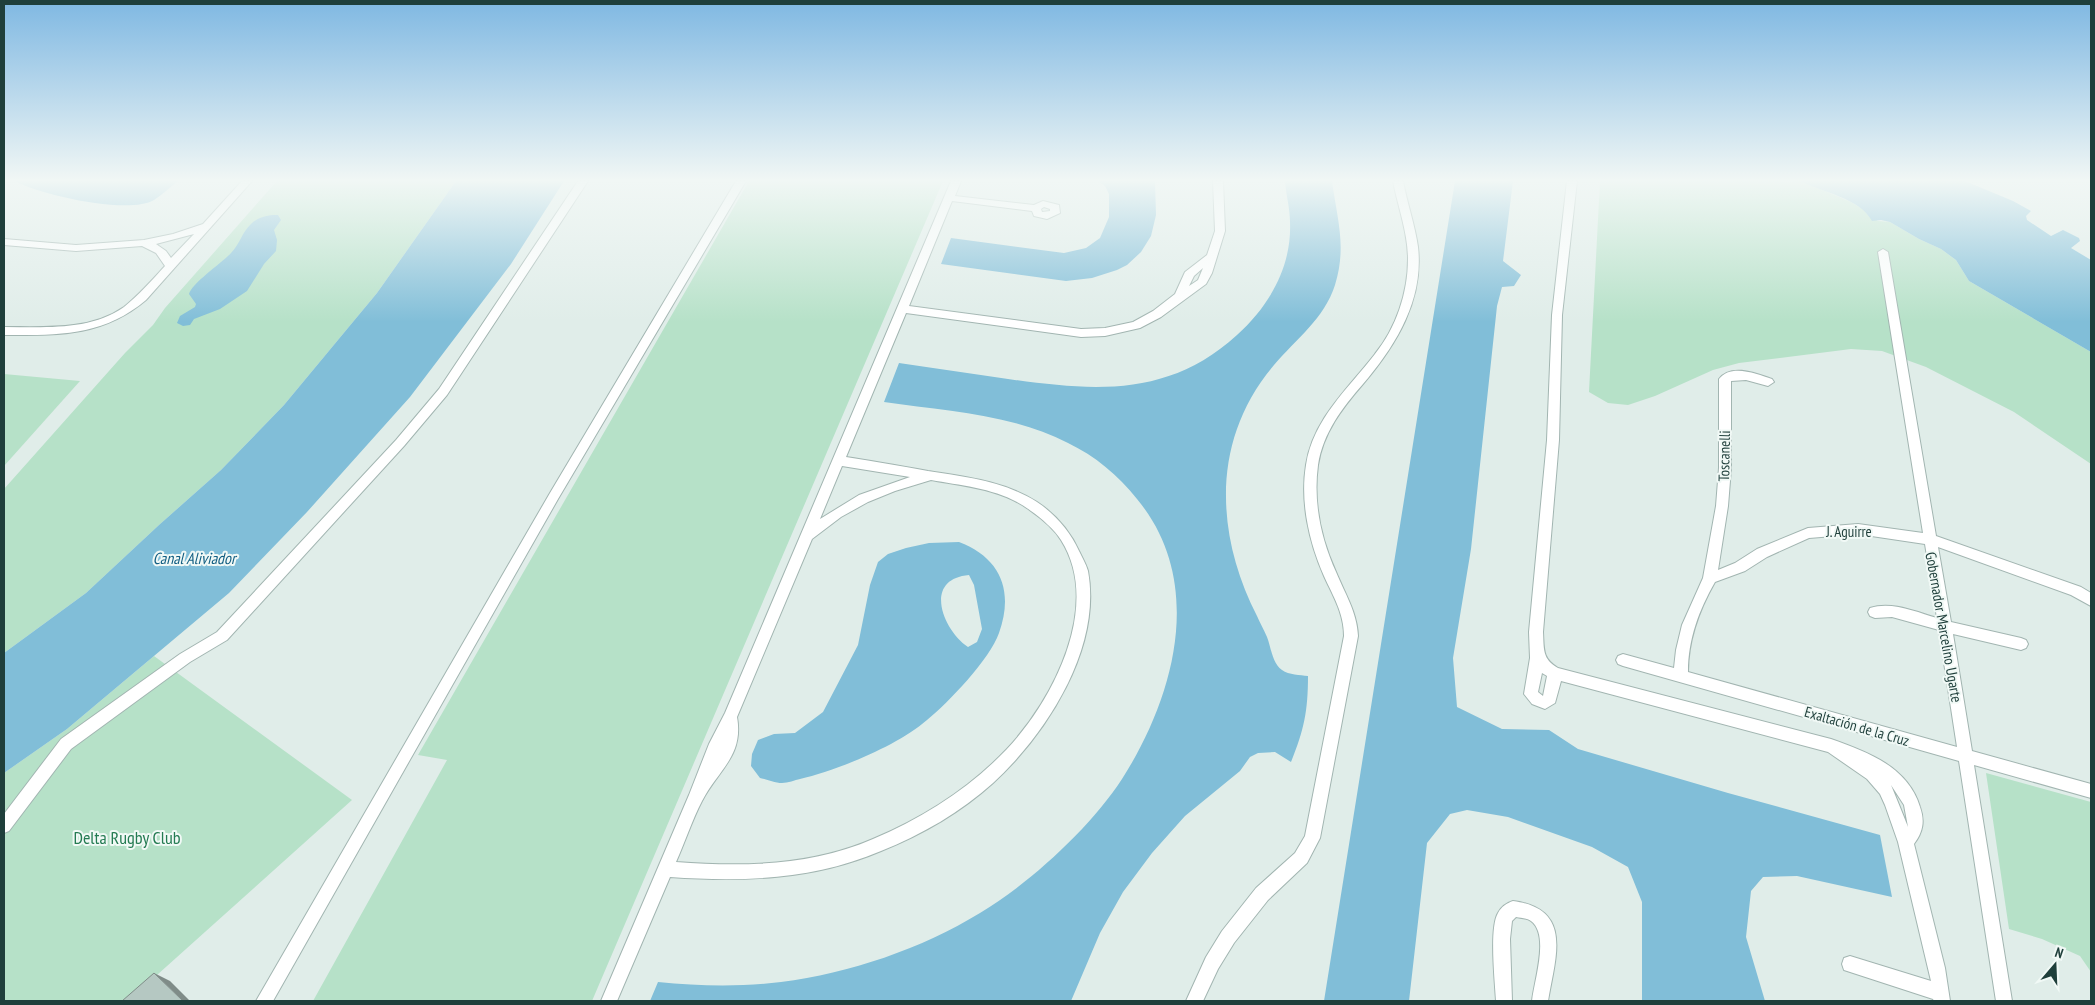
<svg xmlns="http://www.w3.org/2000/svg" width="2095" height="1005" viewBox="0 0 2095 1005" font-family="'PT Sans Narrow',sans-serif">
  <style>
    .green { fill: #b6e1c8 }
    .water { fill: #81bed8; fill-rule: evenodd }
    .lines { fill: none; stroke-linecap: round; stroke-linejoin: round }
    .minor-casing { stroke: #a2b5b1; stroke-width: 2 }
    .minor { fill: #fff; fill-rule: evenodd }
    .shaded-wall { fill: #7f8c88 }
    .building { fill: #b5c8c2; stroke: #7f8c88 }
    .labels { text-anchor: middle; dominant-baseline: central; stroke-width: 4; stroke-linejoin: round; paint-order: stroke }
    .street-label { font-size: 15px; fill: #1f3f3b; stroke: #f1f9f6 }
    .water-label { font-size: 16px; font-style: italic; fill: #125e82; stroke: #f1f9f6 }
    .near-park-label { font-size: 18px; fill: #247b52; stroke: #f1f9f6 }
  </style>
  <rect width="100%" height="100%" fill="#e0ede9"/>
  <g class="green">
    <path d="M 277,181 L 456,181 L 377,293 L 284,405 L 221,470 L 159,525 L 86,593 L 4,653 L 4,489 L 125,353 L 153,325 L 165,308 Z"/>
    <path d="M 749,181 L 943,181 L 592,1001 L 313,1001 L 447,760 L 418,755 Z"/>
    <path d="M 1600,181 L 1777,181 L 1791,183 L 1793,181 L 1801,181 L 1851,202 L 1864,210 L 1869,216 L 1878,221 L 1890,222 L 1919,239 L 1941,249 L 1956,260 L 1969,281 L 2091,352 L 2091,464 L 2014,412 L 1926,367 L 1882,351 L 1851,349 L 1739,363 L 1713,370 L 1655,396 L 1628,405 L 1608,403 L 1589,392 Z"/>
    <path d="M 4,374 L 80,381 L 4,466 Z"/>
    <path d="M 154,656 L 352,800 L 128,1001 L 4,1001 L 4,773 L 67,729 Z"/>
    <path d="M 1986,773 L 2091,802 L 2091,972 L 2080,956 L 2042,939 L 2009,929 Z"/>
  </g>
  <g class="water">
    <path d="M 15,181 L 178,181 C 170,187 162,195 154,200 C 129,215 40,195 15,181 Z"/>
    <path d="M 456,181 L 564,181 L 511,264 L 410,397 L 307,512 L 229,593 L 67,729 L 4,773 L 4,653 L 86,593 L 159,525 L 221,470 L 284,405 L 377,293 Z"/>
    <path d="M 1098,181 L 1155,181 L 1156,215 L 1151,236 L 1141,252 L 1127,265 L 1117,270 L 1092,278 L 1066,281 L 941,264 L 951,238 L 1064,253 L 1086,248 L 1100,238 L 1109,217 L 1109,194 L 1105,186 Z"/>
    <path d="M 1285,181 L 1332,181 C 1337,219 1347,246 1335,285 C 1324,319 1296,339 1274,365 C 1211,439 1215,534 1257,616 C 1260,623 1264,630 1267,637 C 1271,647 1272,663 1282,670 C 1289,675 1300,675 1308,676 C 1308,711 1304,730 1291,762 L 1275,752 L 1258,753 L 1250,757 L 1240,771 L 1185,816 L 1152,853 L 1123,892 L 1100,933 L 1071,1001 L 650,1001 L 658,982 C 699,986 740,987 781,982 C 850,973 921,949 980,913 C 1029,884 1091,827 1122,779 C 1175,696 1206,582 1137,499 C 1118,475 1095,456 1068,443 C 1012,414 945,411 884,402 L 899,363 C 935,368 972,374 1008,379 C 1093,391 1168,398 1237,335 C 1269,306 1292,267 1290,222 C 1290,208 1286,195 1285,181 Z"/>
    <path d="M 1455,181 L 1513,181 L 1503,261 L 1521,275 L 1514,286 L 1502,287 L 1497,306 L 1471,549 L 1453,658 L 1457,707 L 1502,729 L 1549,730 L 1578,749 L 1728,793 L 1880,835 L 1892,897 L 1797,876 L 1763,877 L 1751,891 L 1746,937 L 1765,1001 L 1642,1001 L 1642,902 L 1628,867 L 1592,847 L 1508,817 L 1467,810 L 1450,814 L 1427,843 L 1409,1001 L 1324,1001 Z"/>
    <path d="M 1801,181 L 1965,181 L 2013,201 L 2031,211 L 2026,216 L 2027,220 L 2051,236 L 2063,230 L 2079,238 L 2080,241 L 2071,248 L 2091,260 L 2091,352 L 1969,281 L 1956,260 L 1941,249 L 1919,239 L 1890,222 L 1881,220 L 1872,221 C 1860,198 1823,193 1801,181 Z"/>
    <path d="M 273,215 L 278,215 L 281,220 L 274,230 L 277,240 L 276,251 L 264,264 L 247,291 L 220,309 L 194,319 L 190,325 L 183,326 L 177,323 L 180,316 L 195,307 L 196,304 L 189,294 C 192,283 222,263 231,253 C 240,244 242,232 251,224 C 257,218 265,216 273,215 Z"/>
    <path d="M 959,542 C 1001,558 1014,591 999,633 C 990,659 948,703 927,720 C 897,746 838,770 800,779 C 795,780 788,783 782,783 C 775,783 766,779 760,778 L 751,766 L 752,754 L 758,740 L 774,734 L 795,733 L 823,712 L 858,645 L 870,585 L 878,562 L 888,554 L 906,548 L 929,543 ZM 969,575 L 974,585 L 982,629 L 977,642 L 968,647 C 942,629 923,579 969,575 Z"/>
  </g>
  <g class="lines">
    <defs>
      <g id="minor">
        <path d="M 242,181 L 252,181 L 146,300 C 102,337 58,335 4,335 L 4,327 C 44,327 90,331 124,307 C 139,295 152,280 165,266 L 156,253 L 142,246 L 76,251 L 4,245 L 4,239 L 76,245 L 144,240 L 173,234 L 203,224 ZM 194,234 L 171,258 L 166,251 L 156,244 Z"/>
        <path d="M 578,181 L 588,181 L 447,395 L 404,446 L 227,640 L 190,662 L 71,749 L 9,831 L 4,833 L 4,814 L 61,739 L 180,654 L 217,632 L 396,440 L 439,389 Z"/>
        <path d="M 736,181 L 746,181 L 558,499 L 273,1001 L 256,1001 L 550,493 Z"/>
        <path d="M 951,181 L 961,181 L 955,196 L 1034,205 L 1043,201 L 1059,205 L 1060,213 L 1047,219 L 1034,216 L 1032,211 L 952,201 L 909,306 L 1081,329 L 1105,328 L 1133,322 L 1153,311 L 1175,294 L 1185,272 L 1207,255 L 1215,231 L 1213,181 L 1223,181 L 1225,231 L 1212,273 L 1206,284 L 1161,317 L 1140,328 L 1105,336 L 1081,337 L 906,313 L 846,457 C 873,461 901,466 928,471 C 966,477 1004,481 1037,502 C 1055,514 1070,531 1079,551 C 1082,557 1086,564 1088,571 C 1102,648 1047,733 993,783 C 961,812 921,835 881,851 C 813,880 743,882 670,877 L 617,1001 L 601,1001 L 689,795 L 709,744 L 725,713 ZM 1044,207 L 1050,209 L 1050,211 L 1042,212 L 1041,209 ZM 1203,268 L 1198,280 L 1189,286 L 1194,276 ZM 842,466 L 910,477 L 859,495 L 820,519 ZM 931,480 C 964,486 1003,489 1031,511 C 1041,518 1055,530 1061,540 C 1102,605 1054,699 1007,749 C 970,788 923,818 873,839 C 811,866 743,867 676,862 C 685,842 692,820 702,801 C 718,770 744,756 737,717 L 812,539 L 841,517 L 868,502 L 895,491 Z"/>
        <path d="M 1393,181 L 1403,181 C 1407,203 1415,225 1418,247 C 1424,300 1396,345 1363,384 C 1342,408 1323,433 1318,465 C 1313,502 1321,539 1336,572 C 1345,594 1357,612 1358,636 L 1320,838 L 1307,863 L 1268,900 L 1234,943 L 1218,969 L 1203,1001 L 1186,1001 L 1206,957 L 1222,931 L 1256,888 L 1295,853 L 1305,836 L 1344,636 C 1344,613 1333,596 1324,576 C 1309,542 1300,502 1306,465 C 1313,419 1348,389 1375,354 C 1396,328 1408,293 1408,259 C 1408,233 1398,207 1393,181 Z"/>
        <path d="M 1567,181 L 1577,181 L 1562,315 L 1559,440 L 1543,632 C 1544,649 1542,659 1558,668 L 1831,739 C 1868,752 1908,767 1920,807 C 1925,821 1923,832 1914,844 L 1945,968 L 1950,1001 L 1934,1001 L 1933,999 L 1844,970 L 1842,964 L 1844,958 L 1850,956 L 1931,981 L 1898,842 L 1885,805 L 1880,794 L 1867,779 L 1828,752 L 1561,681 L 1555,703 L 1545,709 L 1532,704 L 1524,694 L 1530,658 L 1529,632 L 1547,440 L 1552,315 ZM 1542,673 L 1547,676 L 1543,696 L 1538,692 ZM 1891,785 L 1904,805 L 1908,827 Z"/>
        <path d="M 1883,249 L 1888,252 L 1936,536 L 2081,587 L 2091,593 L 2091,606 L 2071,595 L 1938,547 L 1951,622 L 2021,638 L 2026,640 L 2028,644 L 2026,648 L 2021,650 L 1953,634 L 1972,751 L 2091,784 L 2091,798 L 1974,765 L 2012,1001 L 1996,1001 L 1959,761 L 1623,666 L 1618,664 L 1616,660 L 1618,656 L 1623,654 L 1674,668 L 1676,650 L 1682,625 L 1703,578 L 1716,506 L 1719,468 L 1719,379 C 1731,363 1757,374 1772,379 L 1774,382 L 1768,386 L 1746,380 L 1731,381 L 1731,468 L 1728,506 L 1718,570 L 1735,563 L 1757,549 L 1808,528 L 1858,524 L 1923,533 L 1878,252 ZM 1858,534 L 1925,544 L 1937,618 C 1916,612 1892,601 1870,608 L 1868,612 L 1870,616 L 1875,618 L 1892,617 L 1939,630 L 1957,747 L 1688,672 C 1688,639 1699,610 1715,582 L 1745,571 L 1767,557 L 1809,538 Z"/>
        <path d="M 1513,901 C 1574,909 1555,958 1548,1001 L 1532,1001 C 1534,981 1550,935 1531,921 C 1527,918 1521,918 1516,917 L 1512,921 L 1510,939 L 1512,1001 L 1496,1001 C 1495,982 1489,928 1498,913 C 1501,907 1507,903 1513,901 Z"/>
      </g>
    </defs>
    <use href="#minor" class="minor-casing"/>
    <use href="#minor" class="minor"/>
  </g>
  <path class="shaded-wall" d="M 154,973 L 170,981 L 190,1001 L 183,1001 Z"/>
  <path class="building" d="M 154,973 L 183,1001 L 122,1001 Z"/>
  <linearGradient id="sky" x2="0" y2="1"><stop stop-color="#7fb8e2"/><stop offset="0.56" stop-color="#f1f7f5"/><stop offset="1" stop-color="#f1f7f5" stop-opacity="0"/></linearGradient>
  <rect width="2095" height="322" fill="url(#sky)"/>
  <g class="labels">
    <g class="street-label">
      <text transform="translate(1724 456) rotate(-89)">Toscanelli</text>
      <text x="1849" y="531">J. Aguirre</text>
      <text transform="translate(1944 627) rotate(80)">Gobernador Marcelino Ugarte</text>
      <text transform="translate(1857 726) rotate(16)">Exaltación de la Cruz</text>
    </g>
    <g class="water-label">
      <text x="194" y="558">Canal Aliviador</text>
    </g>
    <g class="near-park-label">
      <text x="127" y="837">Delta Rugby Club</text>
    </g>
  </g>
  <rect width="2095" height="1005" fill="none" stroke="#1f3f3b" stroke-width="10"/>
  <g transform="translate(2055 965) rotate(19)" stroke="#f1f9f6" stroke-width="4" paint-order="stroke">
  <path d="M0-4L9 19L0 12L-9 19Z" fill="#1f3f3b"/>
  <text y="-8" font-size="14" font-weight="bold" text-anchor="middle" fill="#1f3f3b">N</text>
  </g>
</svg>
